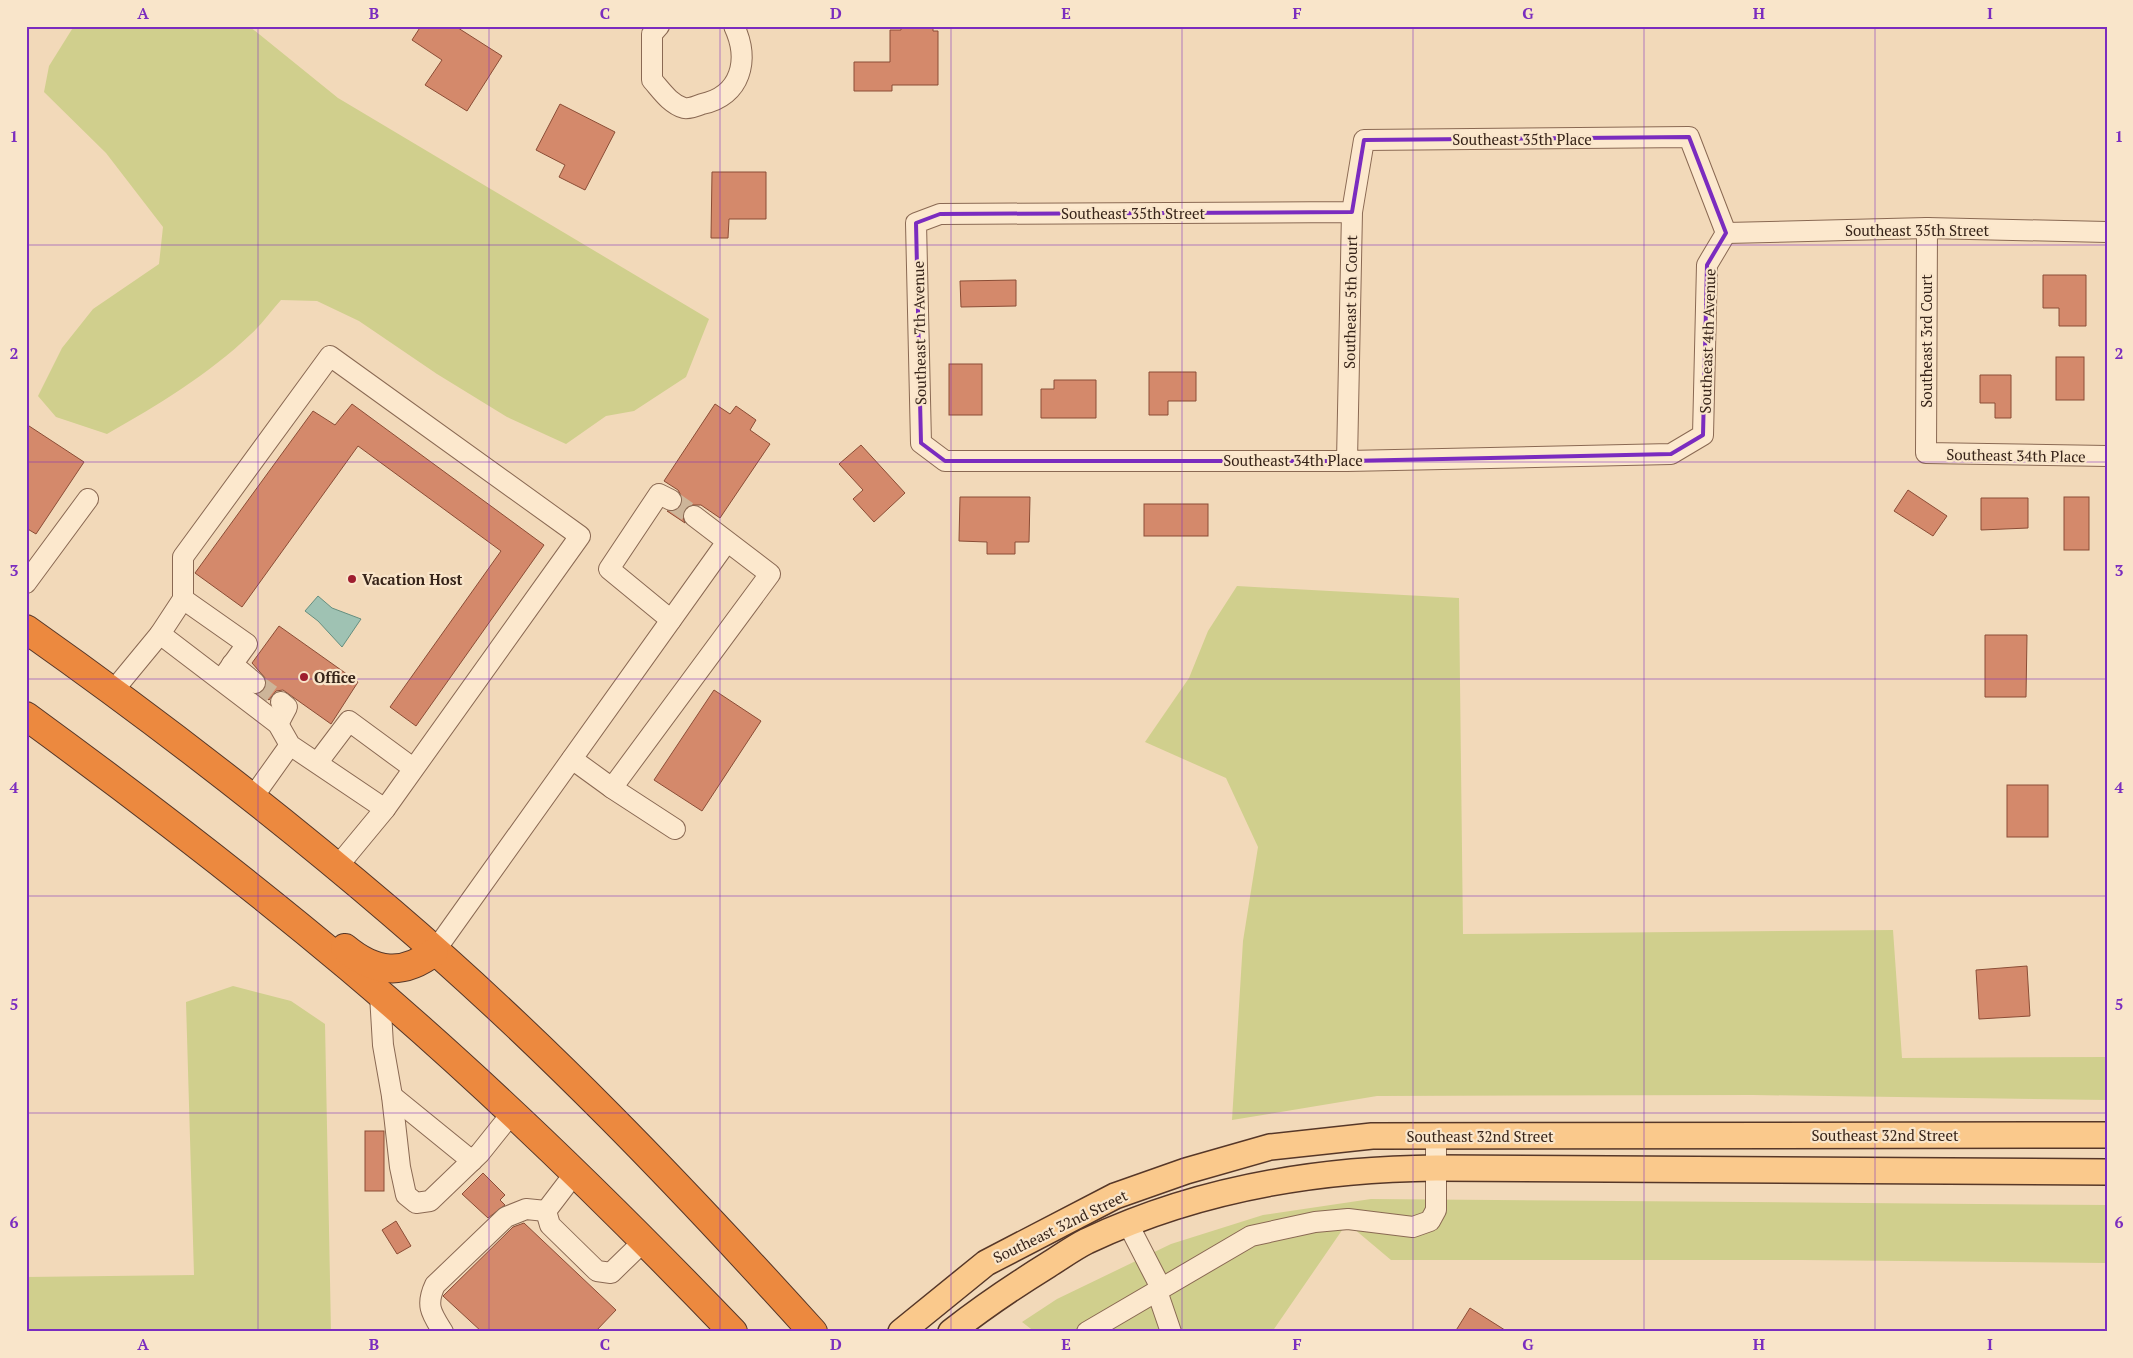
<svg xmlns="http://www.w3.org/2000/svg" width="2133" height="1358" viewBox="0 0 2133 1358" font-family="'PT Serif',serif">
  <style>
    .green { fill: #d0cf8d }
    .water { fill: #9fc2b3; stroke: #668f80 }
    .building { fill: #d4896b; stroke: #8b4d36 }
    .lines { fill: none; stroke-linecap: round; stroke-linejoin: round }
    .minor-tunnel { stroke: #cdb599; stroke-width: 20; stroke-dasharray: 20 10; stroke-linecap: butt }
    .minor-casing { stroke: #8a6953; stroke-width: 22 }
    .major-casing { stroke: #563728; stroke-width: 28 }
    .highway-casing { stroke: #563728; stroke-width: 30 }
    .minor { stroke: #fce8cd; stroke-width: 20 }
    .major { stroke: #fac98c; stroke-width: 25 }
    .highway { stroke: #ec893f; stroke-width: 28 }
    .marked { fill: none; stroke: #7b2cbf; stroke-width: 4; stroke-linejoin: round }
    .grid { fill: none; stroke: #7b2cbf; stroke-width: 1; stroke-opacity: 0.55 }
    .poi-dot { fill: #9e1d2f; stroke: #f9e5ca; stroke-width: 2 }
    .labels { text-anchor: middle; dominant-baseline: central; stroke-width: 4.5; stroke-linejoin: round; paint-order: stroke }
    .street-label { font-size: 15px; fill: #372419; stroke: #f9e5ca }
    .poi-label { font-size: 15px; font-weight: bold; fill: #372419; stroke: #f9e5ca; text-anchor: start }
    .neatline { fill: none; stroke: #7b2cbf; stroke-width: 2 }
    .grid-label { font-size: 16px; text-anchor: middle; font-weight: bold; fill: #7b2cbf }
  </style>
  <rect width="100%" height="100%" fill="#f2d9b9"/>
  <g class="green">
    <path d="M 74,26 L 249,26 L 338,98 L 709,319 L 686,377 L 634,411 L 606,416 L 566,444 L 507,417 L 437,374 L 359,321 L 317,301 L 281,300 C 271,311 262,324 251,334 C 208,375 158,405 107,434 L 56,417 L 38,396 L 62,348 L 93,309 L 159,264 L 163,227 L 106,153 L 44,92 L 49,66 Z"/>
    <path d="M 1237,586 L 1459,598 L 1463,934 L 1893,930 L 1902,1058 L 2107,1057 L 2107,1100 L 1753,1095 L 1377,1096 L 1232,1120 L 1243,941 L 1258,847 L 1226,778 L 1145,742 L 1189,678 L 1208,631 Z"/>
    <path d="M 233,986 L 291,1001 L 325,1024 L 331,1332 L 26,1332 L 26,1277 L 194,1275 L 186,1002 Z"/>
    <path d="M 1371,1199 L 2107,1205 L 2107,1263 L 1802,1260 L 1391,1260 L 1347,1223 L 1272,1332 L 1035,1332 L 1022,1322 L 1057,1299 L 1171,1244 L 1263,1215 Z"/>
  </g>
  <path class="water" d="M 318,596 L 332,608 L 361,619 L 342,647 L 318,621 L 305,611 Z"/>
  <g class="building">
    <path d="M 421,26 L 455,26 L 502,56 L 467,111 L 425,85 L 442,60 L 412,40 Z"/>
    <path d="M 901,26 L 933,26 L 933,31 L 938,31 L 938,85 L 892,85 L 892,91 L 854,91 L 854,62 L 890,62 L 890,30 L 901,30 Z"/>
    <path d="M 560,104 L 615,132 L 585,190 L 559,177 L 565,165 L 536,150 Z"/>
    <path d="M 712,172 L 766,172 L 766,219 L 729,219 L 728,238 L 711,238 Z"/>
    <path d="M 2043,275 L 2086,275 L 2086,326 L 2059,326 L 2059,308 L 2043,308 Z"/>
    <path d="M 1016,280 L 1016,306 L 961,307 L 960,281 Z"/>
    <rect x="2056" y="357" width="28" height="43"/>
    <rect x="949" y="364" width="33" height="51"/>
    <path d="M 1149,372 L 1196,372 L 1196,401 L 1168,401 L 1168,415 L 1149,415 Z"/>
    <path d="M 1980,375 L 2011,375 L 2011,418 L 1995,418 L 1995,403 L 1980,403 Z"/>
    <path d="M 1054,380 L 1096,380 L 1096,418 L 1041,418 L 1041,389 L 1054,389 Z"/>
    <path d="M 352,404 L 544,545 L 416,726 L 390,707 L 501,551 L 358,446 L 242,607 L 195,573 L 313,411 L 335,425 Z"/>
    <path d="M 715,404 L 730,414 L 736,406 L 756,420 L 750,430 L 770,444 L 720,518 L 701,505 L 690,505 L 682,514 L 685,523 L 667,511 L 678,510 L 683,499 L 678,490 L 664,481 Z"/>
    <path d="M 26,424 L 84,462 L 36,534 L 26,528 Z"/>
    <path d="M 861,445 L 905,493 L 874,522 L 853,499 L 863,490 L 839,464 Z"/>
    <path d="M 1908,490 L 1947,516 L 1933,536 L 1894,511 Z"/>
    <path d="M 960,497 L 1030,497 L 1029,542 L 1015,542 L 1015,554 L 987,554 L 987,542 L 959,541 Z"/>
    <rect x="2064" y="497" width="25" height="53"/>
    <path d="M 1981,498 L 2028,498 L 2028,528 L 1981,530 Z"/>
    <rect x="1144" y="504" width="64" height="32"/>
    <path d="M 279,626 L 358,682 L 331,724 L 283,690 L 276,691 L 269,700 L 260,693 L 267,685 L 266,679 L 252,663 Z"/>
    <path d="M 1985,635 L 2027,635 L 2026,697 L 1985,697 Z"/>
    <path d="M 714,690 L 761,721 L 702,811 L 654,780 Z"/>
    <rect x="2007" y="785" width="41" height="52"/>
    <path d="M 2027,966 L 2030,1016 L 1979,1019 L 1976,970 Z"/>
    <rect x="365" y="1131" width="19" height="60"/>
    <path d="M 483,1173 L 505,1195 L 500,1200 L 505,1205 L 488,1218 L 462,1194 Z"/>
    <path d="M 396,1221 L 411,1246 L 397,1254 L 382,1230 Z"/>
    <path d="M 524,1223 L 616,1310 L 595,1332 L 482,1332 L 443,1296 L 513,1227 Z"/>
    <path d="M 1470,1308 L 1508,1332 L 1455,1332 Z"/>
  </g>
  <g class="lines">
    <g class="minor-tunnel">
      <path d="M 671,500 L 694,516"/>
      <path d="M 255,683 L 281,702"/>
    </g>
    <defs>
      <g id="minor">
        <path d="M 659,26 L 652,34 L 652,80 C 661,90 670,104 684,108 C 689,109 697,106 702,104 C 741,96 750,60 734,26"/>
        <path d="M 1927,228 L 1926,453 L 2107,456"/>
        <path d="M 1726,233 L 1927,228 L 2107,232"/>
        <path d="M 1347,461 L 1352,212 L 1364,140 L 1689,137 L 1726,233 L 1707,265 L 1703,435 L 1671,454 L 1347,461 L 945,461 L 921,443 L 916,223 L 940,214 L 1352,212"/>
        <path d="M 26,583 L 88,499"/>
        <path d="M 183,599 L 247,644 L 221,680"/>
        <path d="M 671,620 L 609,569 L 659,494 L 671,500"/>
        <path d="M 232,664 L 255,683"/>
        <path d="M 113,691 L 160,634"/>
        <path d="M 278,724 L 287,707 L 281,702"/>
        <path d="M 572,759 L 612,788 L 770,574 L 694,516"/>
        <path d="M 318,762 L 349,721 L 413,768"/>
        <path d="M 612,788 L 675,829"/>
        <path d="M 253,797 L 290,745 L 385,809 L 580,536 L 330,356 L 183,557 L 183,599 L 160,634 L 278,724 L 290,745"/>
        <path d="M 337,867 L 385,809"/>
        <path d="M 434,952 L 726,543"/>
        <path d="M 380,995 L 383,1045 L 392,1096 L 400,1167 L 406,1195 L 416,1203 L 430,1201 L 480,1153 L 512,1113"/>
        <path d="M 392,1096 L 472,1161"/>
        <path d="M 575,1173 L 546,1211 L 550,1225 L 597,1271 L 611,1273 L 644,1241"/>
        <path d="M 1128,1224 L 1161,1288"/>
        <path d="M 1157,1291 L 1171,1332"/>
        <path d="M 443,1332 C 432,1314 425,1306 435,1285 L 506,1217 L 526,1209 L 546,1211"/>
        <path d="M 1087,1332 L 1251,1236 L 1315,1222 L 1348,1219 L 1413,1227 L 1430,1221 L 1436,1210 L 1436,1136"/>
      </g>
      <g id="major">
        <path d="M 901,1332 L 986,1263 L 1115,1196 L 1186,1171 L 1270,1147 L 1372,1136 L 2107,1135"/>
        <path d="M 951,1332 C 983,1307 1014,1286 1048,1265 C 1061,1257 1073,1248 1087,1241 C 1195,1190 1317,1169 1436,1168 L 2107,1172"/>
      </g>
      <g id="highway">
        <path d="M 26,629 C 152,718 274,812 391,912 C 542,1041 680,1185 813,1332"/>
        <path d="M 26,716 C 137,797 245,880 350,968 C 484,1081 611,1205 733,1332"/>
        <path d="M 345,948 C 375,973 403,976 434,952"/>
      </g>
    </defs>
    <use href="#minor" class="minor-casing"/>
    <use href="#major" class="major-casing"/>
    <use href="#highway" class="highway-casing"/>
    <use href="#minor" class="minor"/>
    <use href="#major" class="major"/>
    <use href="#highway" class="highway"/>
  </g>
  <path class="marked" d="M 1689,137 L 1726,233 L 1707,265 L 1703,435 L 1671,454 L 1347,461 L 945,461 L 921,443 L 916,223 L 940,214 L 1352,212 L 1364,140 Z"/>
  <path class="grid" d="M 258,26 L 258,1332M 489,26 L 489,1332M 720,26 L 720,1332M 951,26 L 951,1332M 1182,26 L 1182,1332M 1413,26 L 1413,1332M 1644,26 L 1644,1332M 1875,26 L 1875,1332M 26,245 L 2107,245M 26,462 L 2107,462M 26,679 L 2107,679M 26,896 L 2107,896M 26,1113 L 2107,1113"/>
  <g class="poi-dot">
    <circle cx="352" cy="579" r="5"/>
    <circle cx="304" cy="677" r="5"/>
  </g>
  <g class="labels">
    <g class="street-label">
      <text x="1522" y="139">Southeast 35th Place</text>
      <text x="1133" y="213">Southeast 35th Street</text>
      <text x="1917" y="230">Southeast 35th Street</text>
      <text transform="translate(1350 302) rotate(-89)">Southeast 5th Court</text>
      <text transform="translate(919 333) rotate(-91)">Southeast 7th Avenue</text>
      <text transform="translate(1707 341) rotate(-88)">Southeast 4th Avenue</text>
      <text transform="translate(1926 341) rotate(-90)">Southeast 3rd Court</text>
      <text transform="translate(2016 455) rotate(1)">Southeast 34th Place</text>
      <text x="1293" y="460">Southeast 34th Place</text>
      <text x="1885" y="1135">Southeast 32nd Street</text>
      <text x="1480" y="1136">Southeast 32nd Street</text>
      <text transform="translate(1060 1226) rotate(-26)">Southeast 32nd Street</text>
    </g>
    <g class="poi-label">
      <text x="362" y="579">Vacation Host</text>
      <text x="314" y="677">Office</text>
    </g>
  </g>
  <rect width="2133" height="1358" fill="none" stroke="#f9e5ca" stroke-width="55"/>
  <rect x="28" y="28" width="2078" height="1302" class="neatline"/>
  <g class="grid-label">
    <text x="143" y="19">A</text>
    <text x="374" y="19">B</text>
    <text x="605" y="19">C</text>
    <text x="836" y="19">D</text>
    <text x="1066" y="19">E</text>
    <text x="1297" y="19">F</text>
    <text x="1528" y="19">G</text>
    <text x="1759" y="19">H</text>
    <text x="1990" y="19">I</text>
    <text x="14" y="142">1</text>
    <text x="2119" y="142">1</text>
    <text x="14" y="359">2</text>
    <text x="2119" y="359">2</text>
    <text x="14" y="576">3</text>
    <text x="2119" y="576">3</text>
    <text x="14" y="793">4</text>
    <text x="2119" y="793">4</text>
    <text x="14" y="1010">5</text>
    <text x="2119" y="1010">5</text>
    <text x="14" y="1228">6</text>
    <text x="2119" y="1228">6</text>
    <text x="143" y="1350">A</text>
    <text x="374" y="1350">B</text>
    <text x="605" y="1350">C</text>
    <text x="836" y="1350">D</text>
    <text x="1066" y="1350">E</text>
    <text x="1297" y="1350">F</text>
    <text x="1528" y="1350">G</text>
    <text x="1759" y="1350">H</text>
    <text x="1990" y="1350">I</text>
  </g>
</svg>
